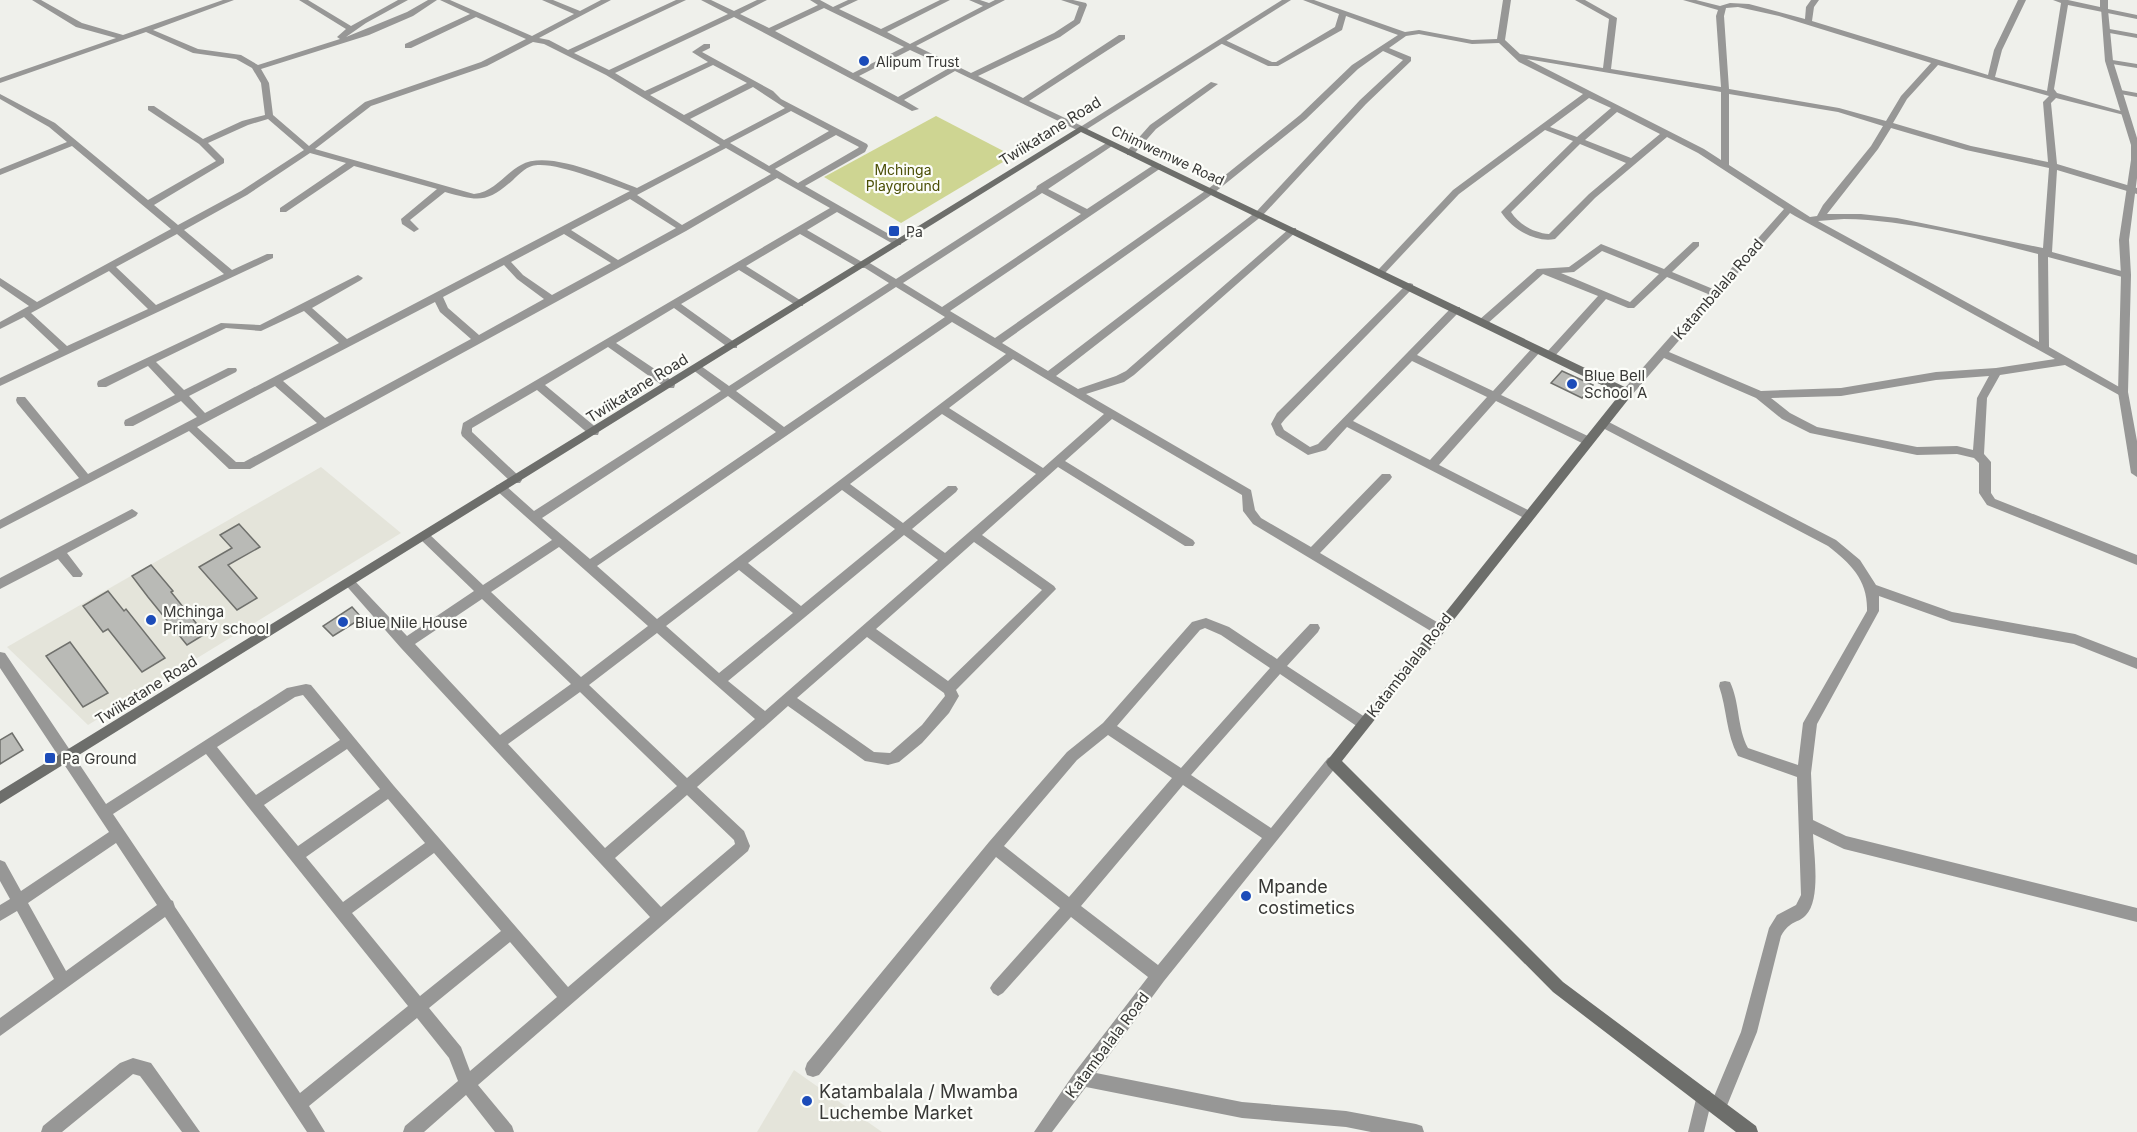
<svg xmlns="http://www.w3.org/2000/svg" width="2137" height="1132" viewBox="0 0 2137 1132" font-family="Inter,sans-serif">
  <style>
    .built { fill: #e4e4da }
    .green { fill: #ced592 }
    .building { fill: #b9bab6; stroke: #6f706c; stroke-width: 1.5 }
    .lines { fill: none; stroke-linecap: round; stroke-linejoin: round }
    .minor { fill: #979796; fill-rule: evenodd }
    .tertiary { fill: #979796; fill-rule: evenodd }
    .secondary { fill: #6d6e6b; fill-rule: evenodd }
    .poi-dot { fill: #1c4cb9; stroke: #fcfdf9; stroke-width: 2 }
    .labels { text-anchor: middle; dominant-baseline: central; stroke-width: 4.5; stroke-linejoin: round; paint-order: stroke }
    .far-poi-label { font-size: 14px; fill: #383836; stroke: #fcfdf9; text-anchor: start }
    .far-street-label { font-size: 14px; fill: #383836; stroke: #fcfdf9 }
    .far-park-label { font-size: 14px; fill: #4a4e05; stroke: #fcfdf9 }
    .street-label { font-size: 15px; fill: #383836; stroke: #fcfdf9 }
    .poi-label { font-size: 15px; fill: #383836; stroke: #fcfdf9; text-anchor: start }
    .near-poi-label { font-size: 18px; fill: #383836; stroke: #fcfdf9; text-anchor: start }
  </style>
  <rect width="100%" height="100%" fill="#eff0eb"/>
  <g class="built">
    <path d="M 321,467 L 401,533 L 88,725 L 7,647 Z"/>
    <path d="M 794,1070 L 882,1132 L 757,1132 Z"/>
  </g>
  <path class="green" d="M 936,116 L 1013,156 L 901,223 L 824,177 Z"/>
  <g class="building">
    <path d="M 1562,371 L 1593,385 L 1582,398 L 1551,383 Z"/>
    <path d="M 239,524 L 260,547 L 228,565 L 257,598 L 237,610 L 199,567 L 232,548 L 220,535 Z"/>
    <path d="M 151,565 L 173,591 L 171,592 L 205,634 L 187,645 L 148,597 L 132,576 Z"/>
    <path d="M 108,591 L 124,611 L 126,609 L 165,658 L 142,672 L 108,629 L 103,632 L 83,606 Z"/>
    <path d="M 352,607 L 362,618 L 333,636 L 323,626 Z"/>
    <path d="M 70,642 L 108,693 L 83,707 L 46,656 Z"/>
    <path d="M 12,733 L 23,750 L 0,764 L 0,740 Z"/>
  </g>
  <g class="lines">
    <g class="minor">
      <path d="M 32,0 L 41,0 L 82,23 L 123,35 L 223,0 L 234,0 L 153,30 L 198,49 L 241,55 L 258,65 L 340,39 L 337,37 L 346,29 L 299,0 L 308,0 L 351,26 L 398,0 L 408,0 L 366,23 L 346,37 L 407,12 L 428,0 L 437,0 L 413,16 L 369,35 L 261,69 L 269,83 L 273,115 L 309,146 L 365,102 L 481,62 L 526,39 L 476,17 L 411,48 L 405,48 L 405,44 L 470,14 L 440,0 L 450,0 L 532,36 L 574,14 L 542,0 L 553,0 L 580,11 L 601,0 L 611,0 L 539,38 L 549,40 L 568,50 L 676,0 L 686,0 L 574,53 L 609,70 L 728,14 L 701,0 L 711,0 L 734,11 L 757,0 L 767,0 L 740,14 L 769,28 L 818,5 L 810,0 L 820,0 L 833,7 L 848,0 L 858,0 L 839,9 L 881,29 L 940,0 L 950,0 L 887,32 L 910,44 L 983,6 L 969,0 L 980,0 L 989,3 L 995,0 L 1005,0 L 916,46 L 971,73 L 1054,33 L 1074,20 L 1079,6 L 1061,0 L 1073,0 L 1086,3 L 1087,5 L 1080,23 L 1060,37 L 978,76 L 1023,98 L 1119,35 L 1125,35 L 1125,39 L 1029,101 L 1084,127 L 1085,129 L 1081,132 L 955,71 L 904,100 L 919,109 L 912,111 L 734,17 L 615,73 L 645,91 L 708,62 L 692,52 L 704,44 L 710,44 L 710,48 L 702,52 L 773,91 L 781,99 L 867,144 L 868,146 L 865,152 L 805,186 L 901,241 L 901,245 L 895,245 L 837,212 L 807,230 L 862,262 L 868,262 L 896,279 L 1036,189 L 1037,186 L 1108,142 L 1115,144 L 1048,189 L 1087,209 L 1155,164 L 1161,164 L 1161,168 L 950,311 L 995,338 L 1208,189 L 1300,115 L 1352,65 L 1398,35 L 1346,16 L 1342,30 L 1278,66 L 1268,66 L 1218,42 L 1225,40 L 1272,62 L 1276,62 L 1335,27 L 1339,14 L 1303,0 L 1314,0 L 1405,32 L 1419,30 L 1472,40 L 1497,39 L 1503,0 L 1511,0 L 1505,40 L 1520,54 L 1603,68 L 1609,19 L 1575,0 L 1585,0 L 1617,18 L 1611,69 L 1721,87 L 1716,16 L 1718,10 L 1683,0 L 1696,0 L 1720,6 L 1730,3 L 1749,4 L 1805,19 L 1806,7 L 1811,0 L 1819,0 L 1814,7 L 1812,21 L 1988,75 L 1994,50 L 2018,0 L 2026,0 L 2002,50 L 1995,77 L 2047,91 L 2061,3 L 2053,0 L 2068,0 L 2100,7 L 2100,0 L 2108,0 L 2108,9 L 2137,15 L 2137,19 L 2068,5 L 2054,89 L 2057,93 L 2128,113 L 2124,115 L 2056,98 L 2051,103 L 2057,164 L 2137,188 L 2137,194 L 2057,170 L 2052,252 L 2129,273 L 2131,275 L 2126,278 L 2048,257 L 2049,347 L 2128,392 L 2123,396 L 2119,395 L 2065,365 L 2000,375 L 1987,398 L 1984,454 L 1991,462 L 1991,493 L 1995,499 L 2137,555 L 2137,565 L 1987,505 L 1979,493 L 1979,463 L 1974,458 L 1957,454 L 1917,455 L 1810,433 L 1782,419 L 1756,398 L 1664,358 L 1631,396 L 1623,396 L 1622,393 L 1623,390 L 1708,294 L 1667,277 L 1634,308 L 1628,308 L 1606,299 L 1554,357 L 1550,358 L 1545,355 L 1546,353 L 1598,296 L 1543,274 L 1487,324 L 1479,324 L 1479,320 L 1537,269 L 1569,267 L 1601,244 L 1664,269 L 1693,242 L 1699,242 L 1699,246 L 1672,272 L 1713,289 L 1784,209 L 1698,153 L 1667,137 L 1595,198 L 1555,239 C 1535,243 1512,229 1501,212 L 1573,141 L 1545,130 L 1459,194 L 1384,274 L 1378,274 L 1378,270 L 1453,190 L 1583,94 L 1519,62 L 1499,43 L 1472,44 L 1419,34 L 1406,36 L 1389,48 L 1411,57 L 1411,61 L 1366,104 L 1262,216 L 1056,376 L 1078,389 L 1116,376 L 1126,371 L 1290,228 L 1296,228 L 1296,232 L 1134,375 L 1124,382 L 1086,394 L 1251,490 L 1255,510 L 1261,518 L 1311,547 L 1382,474 L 1390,474 L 1392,477 L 1390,480 L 1320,553 L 1442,625 L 1444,629 L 1442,633 L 1434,633 L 1253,524 L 1243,511 L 1242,495 L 1112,419 L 1065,461 L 1193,540 L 1195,543 L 1193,546 L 1185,546 L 1058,467 L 982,535 L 1054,586 L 1056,589 L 956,690 L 959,696 L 949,713 L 922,743 L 899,762 L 888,765 L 865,761 L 788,706 L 697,787 L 744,831 L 750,846 L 748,851 L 478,1085 L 512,1126 L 514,1132 L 495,1132 L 466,1095 L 424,1132 L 403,1132 L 405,1126 L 458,1081 L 449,1058 L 417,1018 L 309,1106 L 325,1132 L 307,1132 L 165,917 L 0,1036 L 0,1018 L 54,979 L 17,911 L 0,921 L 0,905 L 10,899 L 0,881 L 0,860 L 5,862 L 21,891 L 109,832 L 0,668 L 0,652 L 5,653 L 106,804 L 287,688 L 306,684 L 311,685 L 394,786 L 568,987 L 650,917 L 401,648 L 343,582 L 345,579 L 353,579 L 407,636 L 474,591 L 420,539 L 418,536 L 420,533 L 428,533 L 483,585 L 552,540 L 497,491 L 495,488 L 497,485 L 505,485 L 534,511 L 721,391 L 693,370 L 692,368 L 693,366 L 701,366 L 729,386 L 889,283 L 865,268 L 859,268 L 800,234 L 746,266 L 803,302 L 803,306 L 797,306 L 739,270 L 681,304 L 737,344 L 737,348 L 729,348 L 674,308 L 616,343 L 674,382 L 675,385 L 674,388 L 666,388 L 608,347 L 545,385 L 598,429 L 599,432 L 598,435 L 590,435 L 537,390 L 472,428 L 472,432 L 520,477 L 522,480 L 520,483 L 512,483 L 462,436 L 461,433 L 463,423 L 830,208 L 777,178 L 686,231 L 250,469 L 229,469 L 189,431 L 0,529 L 0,520 L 79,478 L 17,403 L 16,400 L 17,397 L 25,397 L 88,474 L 197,417 L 181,401 L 133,426 L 125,426 L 124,423 L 125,420 L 175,395 L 148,366 L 106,387 L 98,387 L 97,384 L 98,381 L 221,323 L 260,325 L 358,275 L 363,278 L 361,280 L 312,308 L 347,339 L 630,191 C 609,184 553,160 532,166 C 525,168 518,175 513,180 C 486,204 478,201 445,192 L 410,220 L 419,229 L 414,232 L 402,224 L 401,219 L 437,189 L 354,166 L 286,212 L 280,212 L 280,208 L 346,163 L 310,153 L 247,195 L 184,230 L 232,270 L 267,254 L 273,254 L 273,258 L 0,386 L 0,378 L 59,350 L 24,317 L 0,329 L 0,322 L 29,306 L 0,286 L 0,278 L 37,302 L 171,229 L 72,146 L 0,175 L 0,169 L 67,142 L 49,127 L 0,99 L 0,94 L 55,123 L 148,200 L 216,161 L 199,144 L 148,110 L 148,106 L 154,106 L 203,139 L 242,121 L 265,115 L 261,83 L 252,68 L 236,59 L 193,53 L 146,32 L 0,83 L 0,78 L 116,38 L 76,27 ZM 1738,7 L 1779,16 L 1931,63 L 1901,96 L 1886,121 L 1839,108 L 1729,89 L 1724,16 L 1726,8 ZM 824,8 L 904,47 L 853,73 L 775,31 ZM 533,42 L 544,44 L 606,75 L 720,145 L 637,188 C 610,178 548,149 521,165 C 504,174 495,192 474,194 L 315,149 L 371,106 L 487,66 ZM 910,50 L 949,68 L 898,97 L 859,76 ZM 1383,51 L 1403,60 L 1360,100 L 1256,212 L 1048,371 L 1002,343 L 1214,193 L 1306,119 L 1358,69 ZM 1527,59 L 1721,92 L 1721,160 L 1704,149 ZM 713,65 L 747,83 L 684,115 L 650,95 ZM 1938,65 L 2049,96 L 2043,102 L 2048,162 L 1971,146 L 1893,123 L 1907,99 ZM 753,87 L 785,108 L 724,140 L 690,119 ZM 1729,94 L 1838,112 L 1883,126 L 1871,146 L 1823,205 L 1817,216 L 1810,217 L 1729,165 ZM 1589,98 L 1611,108 L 1577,137 L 1550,127 ZM 791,111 L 829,131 L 769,166 L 730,143 ZM 1617,112 L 1660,134 L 1631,158 L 1585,140 ZM 268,119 L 304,150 L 241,191 L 178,225 L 154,205 L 224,163 L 224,159 L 208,143 L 248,125 ZM 1891,128 L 1966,150 L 2049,168 L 2043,248 L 1897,218 L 1861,214 L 1827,214 L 1878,149 ZM 836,135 L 859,147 L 858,148 L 798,183 L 775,169 ZM 1580,144 L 1626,163 L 1589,194 L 1549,234 C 1535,233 1519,225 1511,212 ZM 726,148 L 771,174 L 682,225 L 637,195 ZM 1042,193 L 1081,214 L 942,307 L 903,283 ZM 630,199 L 676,228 L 618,260 L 571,230 ZM 1790,213 L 1795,216 L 2055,359 L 1996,368 L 1936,372 L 1841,388 L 1761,391 L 1669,352 ZM 1844,219 C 1909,220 1975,238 2038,254 L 2039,342 L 1818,221 ZM 177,234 L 224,274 L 156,305 L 116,267 ZM 564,234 L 611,263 L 552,295 L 523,275 L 511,262 ZM 1602,251 L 1659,274 L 1630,302 L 1561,273 L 1574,272 ZM 504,265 L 517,279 L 544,299 L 479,335 L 448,308 L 443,297 ZM 109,271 L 148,309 L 67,346 L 31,313 ZM 896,287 L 945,317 L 784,427 L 736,391 ZM 435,302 L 440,312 L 471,339 L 325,418 L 283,381 ZM 304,311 L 339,343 L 205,413 L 189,396 L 236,372 L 237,370 L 236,368 L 228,368 L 184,390 L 156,362 L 226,328 L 261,331 ZM 952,322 L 1006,354 L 657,619 L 597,566 ZM 1013,359 L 1104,414 L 1043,468 L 949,408 ZM 1989,376 L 1977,398 L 1973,450 L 1957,446 L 1917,447 L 1817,427 L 1790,413 L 1771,398 L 1841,396 L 1936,380 ZM 275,386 L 317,423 L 244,462 L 236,462 L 197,427 ZM 728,396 L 776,432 L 590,559 L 542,518 ZM 942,414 L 1036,474 L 945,553 L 912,529 L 956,492 L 958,489 L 956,486 L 948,486 L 903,523 L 850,484 ZM 842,490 L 895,529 L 801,606 L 748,563 ZM 904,535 L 938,560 L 765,711 L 728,681 ZM 974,542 L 1042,590 L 948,681 L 876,629 ZM 559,547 L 648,626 L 581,677 L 491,592 ZM 739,570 L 793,613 L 719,673 L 666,626 ZM 482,599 L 571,684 L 500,735 L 415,644 ZM 657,633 L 755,719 L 687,778 L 589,685 ZM 867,637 L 944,693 L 945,696 L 922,725 L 890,753 L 874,752 L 797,698 ZM 580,692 L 677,786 L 605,848 L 508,744 ZM 303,695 L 340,740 L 256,795 L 217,747 L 295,697 ZM 347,749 L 380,789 L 298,846 L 264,805 ZM 206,754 L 408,1006 L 300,1093 L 175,907 L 173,901 L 171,900 L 113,814 ZM 687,795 L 734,840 L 735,844 L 661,907 L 615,858 ZM 388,799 L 425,843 L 343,902 L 306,857 ZM 116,843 L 157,905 L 66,971 L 28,903 ZM 434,853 L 501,931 L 420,996 L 352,913 ZM 510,942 L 557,997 L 470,1071 L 461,1047 L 429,1008 Z"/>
      <path d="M 2104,28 L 2137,34 L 2137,38 L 2104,32 Z"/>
      <path d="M 2106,59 L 2137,64 L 2137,68 L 2106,63 Z"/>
      <path d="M 1211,82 L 1218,84 L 1156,129 L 1133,155 L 1127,155 L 1127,151 L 1150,125 Z"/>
      <path d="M 2115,89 L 2137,93 L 2137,97 L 2115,93 Z"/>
      <path d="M 1410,283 L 1413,284 L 1413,288 L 1285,419 L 1281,424 L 1284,430 L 1310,447 L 1318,444 L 1452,307 L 1460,307 L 1460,311 L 1417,355 L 1493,391 L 1533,347 L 1541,347 L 1541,351 L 1501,395 L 1592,438 L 1593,441 L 1588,445 L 1584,444 L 1496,401 L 1439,465 L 1532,512 L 1534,515 L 1532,518 L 1524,518 L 1347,427 L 1326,450 L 1308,455 L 1276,435 L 1271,424 L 1277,413 L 1407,284 ZM 1412,361 L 1487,397 L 1430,460 L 1353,421 Z"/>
      <path d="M 1603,419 L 1836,540 L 1860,560 L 1876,585 L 1952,612 L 2075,634 L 2137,658 L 2137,669 L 2074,644 L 1952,622 L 1879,596 L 1879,611 L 1817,724 L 1811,773 L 1813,820 L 1846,836 L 2137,908 L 2137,922 L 1844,849 L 1813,834 C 1814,855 1821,899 1806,915 C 1798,924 1791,919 1781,936 L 1757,1032 L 1724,1113 L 1718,1115 L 1712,1113 L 1710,1107 L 1704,1132 L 1688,1132 L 1698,1091 L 1704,1089 L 1710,1091 L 1712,1097 L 1710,1106 L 1741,1032 L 1769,928 L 1777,915 L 1796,905 L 1801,895 L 1797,777 L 1738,756 C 1726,734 1727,709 1719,686 L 1720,682 L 1725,681 L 1730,682 C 1740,703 1737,728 1748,748 L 1798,765 L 1803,723 L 1867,611 C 1868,580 1851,564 1828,546 L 1599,426 L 1598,423 Z"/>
      <path d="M 132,509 L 138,513 L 136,516 L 67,553 L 83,574 L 81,577 L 73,577 L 58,559 L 0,589 L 0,578 Z"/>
      <path d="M 1206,618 L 1229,627 L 1277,659 L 1310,624 L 1318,624 L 1320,628 L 1318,632 L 1287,666 L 1368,719 L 1370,723 L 1368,727 L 1363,729 L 1358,727 L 1280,674 L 1191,775 L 1271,828 L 1328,758 L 1333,756 L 1338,758 L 1340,762 L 1164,981 L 1096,1073 L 1242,1102 L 1346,1111 L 1416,1124 L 1422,1126 L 1424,1132 L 1371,1132 L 1346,1127 L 1242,1118 L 1086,1087 L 1052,1132 L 1034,1132 L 1075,1072 L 1148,977 L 1071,917 L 1003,993 L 998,996 L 993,993 L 990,988 L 993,983 L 1060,908 L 996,857 L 819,1075 L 813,1077 L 807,1075 L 805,1069 L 807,1063 L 989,842 L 1067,752 L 1103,723 L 1192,622 ZM 1205,628 L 1221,635 L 1270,668 L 1181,768 L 1117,726 L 1200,630 ZM 1108,735 L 1172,778 L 1069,897 L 1004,846 L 1077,760 ZM 1183,785 L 1262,838 L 1158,965 L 1081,906 Z"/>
      <path d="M 133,1058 L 151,1063 L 200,1132 L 182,1132 L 140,1076 L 133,1074 L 62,1132 L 41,1132 L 43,1126 L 120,1063 Z"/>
    </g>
    <g class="tertiary">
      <path d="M 1282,0 L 1291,0 L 1084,131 L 1077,129 Z"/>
      <path d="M 2101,8 L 2108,10 L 2113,61 L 2137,138 L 2137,178 L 2129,240 L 2131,275 L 2128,392 L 2137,441 L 2137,477 L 2131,473 L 2118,392 L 2121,275 L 2119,240 L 2131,160 L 2131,145 L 2105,61 Z"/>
    </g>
    <path class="secondary" d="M 1081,126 L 1631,390 L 1632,393 L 1631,396 L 1342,761 L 1563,982 L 1756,1126 L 1758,1132 L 1736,1132 L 1553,992 L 1328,766 L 1326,762 L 1620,394 L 1081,132 L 0,804 L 0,791 Z"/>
  </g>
  <g class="poi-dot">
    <circle cx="864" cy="61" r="6"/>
    <rect x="888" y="225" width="12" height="12" rx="3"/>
    <circle cx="1572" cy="384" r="6"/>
    <circle cx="151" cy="620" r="6"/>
    <circle cx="343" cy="622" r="6"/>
    <rect x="44" y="752" width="12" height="12" rx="3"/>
    <circle cx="1246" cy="896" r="6"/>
    <circle cx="807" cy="1101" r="6"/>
  </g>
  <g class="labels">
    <g class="far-poi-label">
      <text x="876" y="61">Alipum Trust</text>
      <text x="906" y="231">Pa</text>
    </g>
    <g class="far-street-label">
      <text transform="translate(1168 155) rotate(25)">Chimwemwe Road</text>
    </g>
    <g class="far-park-label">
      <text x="903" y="169">Mchinga<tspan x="903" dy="16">Playground</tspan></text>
    </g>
    <g class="street-label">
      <text transform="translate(1050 131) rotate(-32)">Twiikatane Road</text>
      <text transform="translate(1718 289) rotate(-49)">Katambalala Road</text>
      <text transform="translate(637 388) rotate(-32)">Twiikatane Road</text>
      <text transform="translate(1409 665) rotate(-52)">Katambalala Road</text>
      <text transform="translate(146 690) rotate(-32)">Twiikatane Road</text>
      <text transform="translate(1107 1045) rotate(-53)">Katambalala Road</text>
    </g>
    <g class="poi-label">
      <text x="1584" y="375">Blue Bell<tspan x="1584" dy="17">School A</tspan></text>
      <text x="163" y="611">Mchinga<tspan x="163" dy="17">Primary school</tspan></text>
      <text x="355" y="622">Blue Nile House</text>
      <text x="62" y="758">Pa Ground</text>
    </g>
    <g class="near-poi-label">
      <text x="1258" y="886">Mpande<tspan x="1258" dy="21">costimetics</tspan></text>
      <text x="819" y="1091">Katambalala / Mwamba<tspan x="819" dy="21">Luchembe Market</tspan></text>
    </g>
  </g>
</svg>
